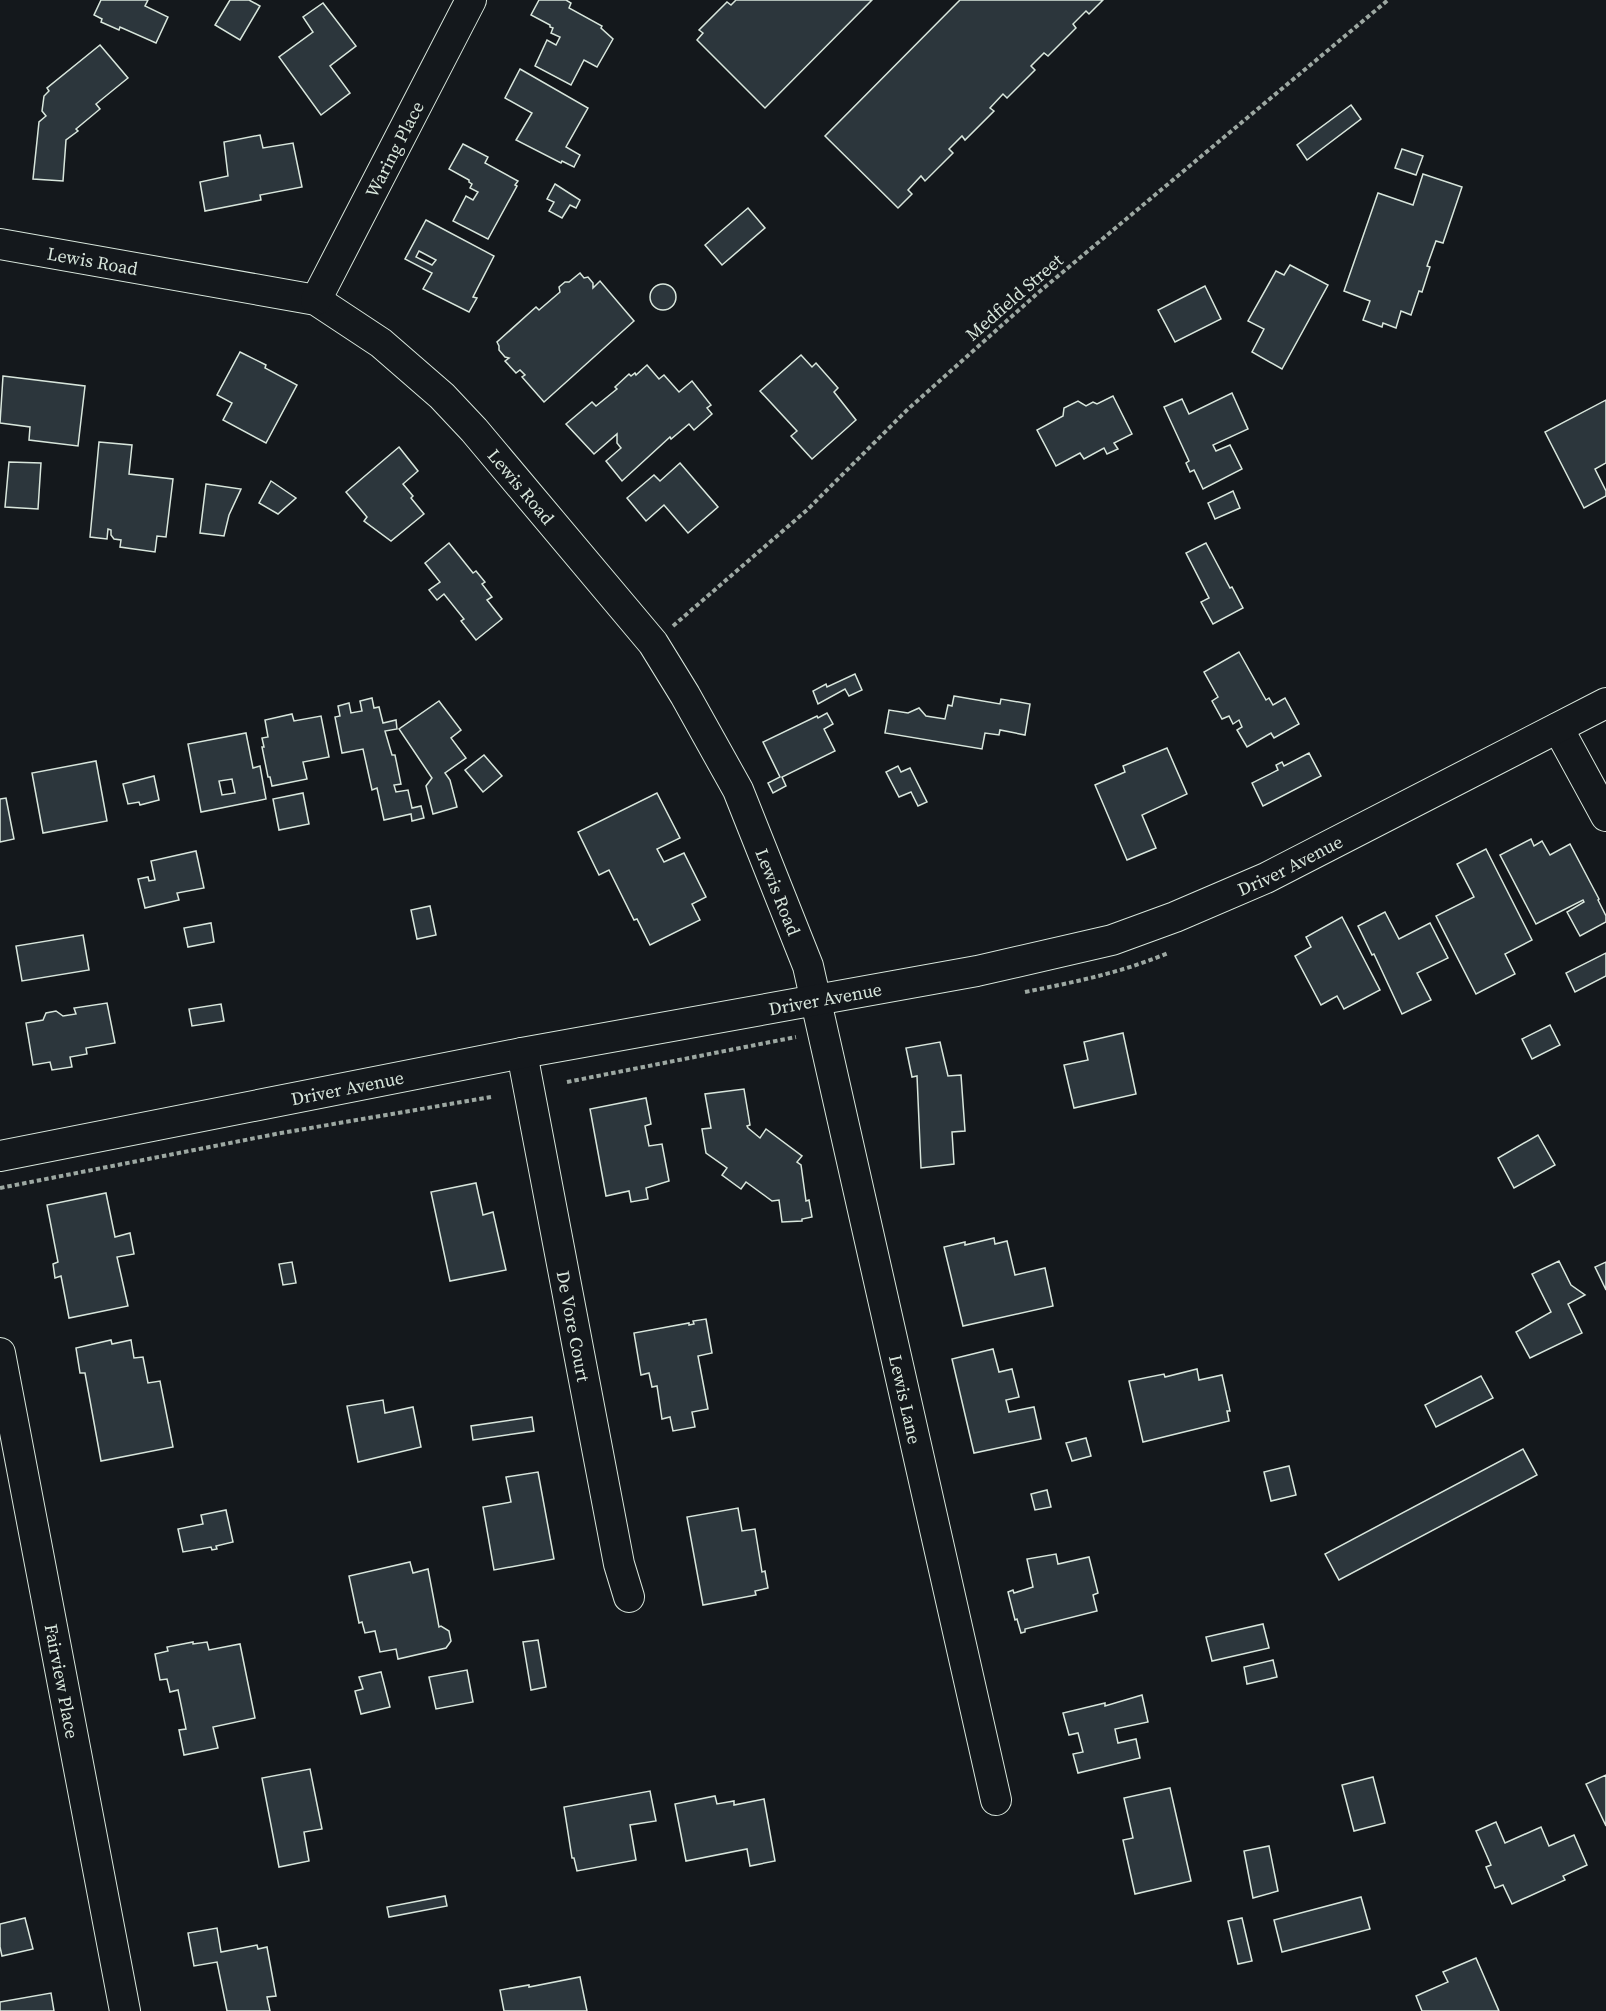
<svg xmlns="http://www.w3.org/2000/svg" width="1606" height="2011" viewBox="0 0 1606 2011" font-family="'Source Serif 4',serif">
  <style>
    .building { fill: #2c363c; stroke: #d8e6dc; stroke-width: 1.5; fill-rule: evenodd }
    .lines { fill: none; stroke-linecap: round; stroke-linejoin: round }
    .minor-casing { stroke: #d8e6dc; stroke-width: 32 }
    .path { stroke: #9da8a2; stroke-width: 4; stroke-dasharray: 4.5 3; stroke-linecap: butt }
    .minor { stroke: #14181c; stroke-width: 30 }
    .labels { text-anchor: middle; dominant-baseline: central; stroke-width: 4.5; stroke-linejoin: round; paint-order: stroke }
    .street-label { font-size: 18px; fill: #d8e6dc; stroke: #14181c }
  </style>
  <rect width="100%" height="100%" fill="#14181c"/>
  <g class="building">
    <path d="M 101,0 L 148,0 L 145,6 L 168,17 L 156,43 L 120,27 L 119,30 L 101,22 L 102,19 L 94,15 Z"/>
    <path d="M 230,0 L 249,0 L 260,6 L 240,40 L 215,25 Z"/>
    <path d="M 539,0 L 566,0 L 571,3 L 569,8 L 602,26 L 601,28 L 613,39 L 597,67 L 584,60 L 571,85 L 535,66 L 547,40 L 556,45 L 560,37 L 551,33 L 553,28 L 550,27 L 550,25 L 531,15 Z"/>
    <path d="M 736,0 L 872,0 L 765,108 L 697,40 L 703,33 L 699,30 L 727,2 L 731,5 Z"/>
    <path d="M 960,0 L 1103,0 L 1089,14 L 1086,11 L 1073,24 L 1076,28 L 1048,56 L 1044,53 L 1031,66 L 1035,70 L 1007,98 L 1003,94 L 990,108 L 994,111 L 965,140 L 962,136 L 949,149 L 953,153 L 925,181 L 921,176 L 908,190 L 912,194 L 898,208 L 825,136 Z"/>
    <path d="M 323,3 L 356,46 L 330,66 L 350,93 L 321,115 L 279,57 L 313,32 L 303,17 Z"/>
    <path d="M 100,45 L 128,78 L 96,104 L 100,109 L 76,129 L 78,131 L 66,140 L 63,181 L 33,179 L 39,122 L 46,116 L 42,111 L 44,96 L 49,91 L 47,88 Z"/>
    <path d="M 520,69 L 588,108 L 566,147 L 580,155 L 574,167 L 562,161 L 561,163 L 516,140 L 532,113 L 505,98 Z"/>
    <path d="M 1351,105 L 1361,119 L 1307,160 L 1297,145 Z"/>
    <path d="M 260,135 L 263,148 L 293,143 L 302,187 L 260,195 L 261,200 L 205,211 L 200,182 L 228,176 L 224,142 Z"/>
    <path d="M 463,144 L 488,157 L 485,163 L 518,181 L 515,185 L 517,186 L 488,239 L 453,221 L 466,196 L 473,200 L 478,192 L 470,188 L 472,184 L 469,182 L 469,180 L 449,169 Z"/>
    <path d="M 1402,149 L 1423,156 L 1416,175 L 1395,168 Z"/>
    <path d="M 1423,174 L 1462,187 L 1443,243 L 1436,241 L 1427,266 L 1430,267 L 1422,292 L 1419,291 L 1411,315 L 1401,311 L 1396,328 L 1383,323 L 1382,327 L 1363,320 L 1370,301 L 1344,291 L 1378,193 L 1413,205 Z"/>
    <path d="M 555,184 L 580,200 L 576,208 L 570,205 L 562,218 L 549,211 L 554,202 L 547,199 Z"/>
    <path d="M 748,208 L 765,228 L 722,265 L 705,245 Z"/>
    <path d="M 426,220 L 494,256 L 473,297 L 477,298 L 469,312 L 423,289 L 432,273 L 405,259 ZM 419,251 L 436,260 L 432,265 L 416,257 Z"/>
    <path d="M 1290,265 L 1328,285 L 1282,369 L 1252,352 L 1264,329 L 1248,321 L 1276,271 L 1284,275 Z"/>
    <path d="M 580,273 L 584,278 L 588,277 L 593,283 L 593,288 L 600,281 L 634,321 L 544,402 L 522,377 L 525,375 L 520,370 L 516,373 L 505,361 L 509,358 L 505,357 L 499,350 L 499,346 L 497,342 L 536,307 L 539,310 L 560,292 L 559,287 L 565,282 L 569,282 Z"/>
    <circle cx="663" cy="297" r="13"/>
    <path d="M 1205,286 L 1221,319 L 1175,342 L 1158,310 Z"/>
    <path d="M 240,352 L 266,365 L 265,368 L 297,385 L 266,443 L 223,420 L 232,403 L 217,395 Z"/>
    <path d="M 801,355 L 812,367 L 816,363 L 838,388 L 834,392 L 856,420 L 812,459 L 791,436 L 797,431 L 760,391 Z"/>
    <path d="M 647,365 L 659,379 L 664,375 L 679,392 L 692,381 L 711,405 L 707,408 L 712,414 L 694,430 L 689,424 L 671,439 L 670,437 L 622,481 L 606,461 L 621,448 L 617,443 L 617,434 L 594,454 L 566,424 L 592,402 L 596,406 L 617,389 L 615,387 L 629,374 L 631,376 L 635,373 L 636,375 Z"/>
    <path d="M 3,376 L 85,386 L 78,446 L 29,440 L 30,427 L 0,423 Z"/>
    <path d="M 1232,393 L 1248,429 L 1213,445 L 1216,451 L 1230,445 L 1242,469 L 1203,489 L 1194,470 L 1190,472 L 1186,463 L 1189,461 L 1164,407 L 1182,399 L 1189,414 Z"/>
    <path d="M 1113,396 L 1132,434 L 1114,443 L 1118,449 L 1107,454 L 1104,448 L 1084,459 L 1080,453 L 1056,466 L 1037,430 L 1063,416 L 1064,408 L 1078,401 L 1086,406 L 1093,402 L 1097,404 Z"/>
    <path d="M 1606,400 L 1606,463 L 1595,469 L 1606,491 L 1606,496 L 1584,508 L 1545,432 Z"/>
    <path d="M 99,442 L 132,445 L 129,474 L 173,479 L 166,537 L 157,536 L 155,552 L 120,547 L 121,540 L 114,539 L 111,535 L 111,530 L 108,529 L 107,539 L 90,537 Z"/>
    <path d="M 399,447 L 418,471 L 403,484 L 413,496 L 411,498 L 424,514 L 391,541 L 364,521 L 367,517 L 346,492 Z"/>
    <path d="M 9,462 L 41,463 L 38,509 L 5,507 Z"/>
    <path d="M 680,463 L 718,507 L 688,533 L 664,505 L 646,521 L 627,498 L 654,475 L 660,481 Z"/>
    <path d="M 271,481 L 296,498 L 278,514 L 259,503 Z"/>
    <path d="M 206,484 L 241,489 L 229,515 L 224,536 L 200,533 Z"/>
    <path d="M 1233,491 L 1240,508 L 1215,519 L 1208,503 Z"/>
    <path d="M 449,543 L 473,573 L 476,571 L 485,582 L 482,584 L 492,597 L 487,600 L 502,619 L 476,640 L 461,621 L 464,619 L 444,594 L 437,600 L 429,590 L 440,582 L 425,563 Z"/>
    <path d="M 1206,543 L 1230,588 L 1232,587 L 1243,608 L 1213,624 L 1201,602 L 1209,598 L 1186,553 Z"/>
    <path d="M 1239,652 L 1266,700 L 1269,698 L 1273,705 L 1285,698 L 1299,724 L 1274,738 L 1271,733 L 1247,747 L 1237,730 L 1242,727 L 1239,720 L 1233,724 L 1229,716 L 1222,719 L 1212,701 L 1218,697 L 1204,672 Z"/>
    <path d="M 855,674 L 862,690 L 849,696 L 845,689 L 818,704 L 813,691 L 826,684 L 827,687 Z"/>
    <path d="M 954,696 L 1000,704 L 1001,699 L 1030,704 L 1025,735 L 1000,730 L 999,735 L 985,733 L 982,749 L 885,733 L 889,710 L 908,713 L 919,708 L 926,716 L 945,719 L 948,705 L 952,706 Z"/>
    <path d="M 372,698 L 374,708 L 379,707 L 383,723 L 396,720 L 397,729 L 385,731 L 392,755 L 395,755 L 401,784 L 394,785 L 396,792 L 408,790 L 412,808 L 421,806 L 424,818 L 412,821 L 411,814 L 384,820 L 377,788 L 372,790 L 363,749 L 342,753 L 335,717 L 340,716 L 338,706 L 349,703 L 351,713 L 362,711 L 360,701 Z"/>
    <path d="M 439,701 L 461,730 L 451,738 L 466,758 L 445,773 L 450,780 L 457,807 L 433,814 L 426,786 L 432,778 L 399,729 Z"/>
    <path d="M 827,713 L 833,724 L 824,729 L 835,751 L 782,777 L 786,786 L 773,793 L 768,783 L 780,777 L 763,742 L 817,716 L 818,718 Z"/>
    <path d="M 292,714 L 294,721 L 321,716 L 329,757 L 303,762 L 307,779 L 272,786 L 270,777 L 268,777 L 262,747 L 264,747 L 262,738 L 268,737 L 265,720 Z"/>
    <path d="M 246,733 L 253,768 L 260,766 L 266,799 L 201,812 L 188,744 ZM 232,779 L 235,793 L 222,795 L 219,781 Z"/>
    <path d="M 1167,748 L 1187,794 L 1142,815 L 1156,848 L 1127,860 L 1095,785 L 1125,772 L 1123,766 Z"/>
    <path d="M 1309,753 L 1321,776 L 1263,806 L 1252,783 L 1278,770 L 1276,765 L 1282,762 L 1284,766 Z"/>
    <path d="M 484,755 L 502,776 L 483,792 L 465,770 Z"/>
    <path d="M 96,761 L 107,821 L 43,833 L 32,773 Z"/>
    <path d="M 898,766 L 901,772 L 910,768 L 927,802 L 918,806 L 911,792 L 899,797 L 886,772 Z"/>
    <path d="M 154,776 L 159,800 L 140,805 L 139,802 L 128,804 L 123,784 Z"/>
    <path d="M 303,793 L 309,824 L 279,830 L 273,799 Z"/>
    <path d="M 657,793 L 680,838 L 657,849 L 664,862 L 684,853 L 706,897 L 692,904 L 700,920 L 650,945 L 637,919 L 634,920 L 609,870 L 599,875 L 578,832 Z"/>
    <path d="M 6,798 L 14,839 L 0,842 L 0,799 Z"/>
    <path d="M 1531,839 L 1534,846 L 1542,841 L 1550,855 L 1570,844 L 1599,899 L 1598,900 L 1606,916 L 1606,922 L 1580,936 L 1567,912 L 1584,902 L 1583,900 L 1536,924 L 1500,855 Z"/>
    <path d="M 1486,849 L 1532,940 L 1505,954 L 1515,974 L 1476,994 L 1436,916 L 1474,897 L 1457,864 Z"/>
    <path d="M 196,851 L 204,888 L 177,893 L 179,900 L 145,908 L 138,879 L 148,877 L 149,881 L 155,880 L 151,861 Z"/>
    <path d="M 430,906 L 436,935 L 417,939 L 411,910 Z"/>
    <path d="M 1385,912 L 1399,939 L 1430,923 L 1448,958 L 1417,973 L 1431,1000 L 1402,1014 L 1374,954 L 1372,955 L 1358,926 Z"/>
    <path d="M 1342,917 L 1380,990 L 1344,1009 L 1337,996 L 1321,1005 L 1295,956 L 1311,947 L 1306,937 Z"/>
    <path d="M 211,923 L 214,942 L 188,947 L 184,928 Z"/>
    <path d="M 83,935 L 89,970 L 22,981 L 16,946 Z"/>
    <path d="M 1606,953 L 1606,976 L 1575,992 L 1566,973 Z"/>
    <path d="M 107,1003 L 115,1043 L 86,1048 L 87,1054 L 70,1057 L 72,1067 L 52,1070 L 50,1062 L 33,1065 L 26,1023 L 43,1020 L 46,1013 L 56,1011 L 63,1016 L 76,1014 L 74,1008 Z"/>
    <path d="M 221,1004 L 224,1021 L 192,1026 L 189,1009 Z"/>
    <path d="M 1550,1025 L 1560,1045 L 1532,1059 L 1522,1039 Z"/>
    <path d="M 1123,1033 L 1136,1094 L 1074,1108 L 1064,1065 L 1088,1060 L 1084,1042 Z"/>
    <path d="M 940,1042 L 948,1076 L 961,1075 L 965,1131 L 952,1132 L 954,1164 L 921,1168 L 917,1076 L 912,1077 L 906,1048 Z"/>
    <path d="M 744,1089 L 750,1125 L 747,1126 L 748,1128 L 760,1138 L 766,1129 L 802,1156 L 797,1162 L 801,1165 L 806,1201 L 809,1200 L 812,1217 L 802,1219 L 802,1221 L 782,1222 L 779,1200 L 772,1201 L 746,1182 L 741,1189 L 722,1175 L 727,1168 L 706,1153 L 702,1129 L 711,1128 L 705,1094 Z"/>
    <path d="M 646,1098 L 651,1124 L 645,1126 L 649,1146 L 662,1144 L 669,1181 L 646,1188 L 648,1199 L 631,1202 L 629,1191 L 606,1196 L 590,1109 Z"/>
    <path d="M 1538,1135 L 1555,1165 L 1514,1188 L 1498,1158 Z"/>
    <path d="M 476,1183 L 483,1215 L 493,1212 L 506,1270 L 450,1281 L 431,1192 Z"/>
    <path d="M 106,1193 L 115,1237 L 130,1233 L 134,1254 L 117,1257 L 128,1306 L 69,1318 L 61,1276 L 55,1278 L 53,1264 L 58,1262 L 47,1205 Z"/>
    <path d="M 994,1238 L 995,1244 L 1007,1241 L 1015,1275 L 1045,1268 L 1053,1306 L 963,1326 L 944,1247 L 965,1242 L 965,1245 Z"/>
    <path d="M 1559,1261 L 1571,1285 L 1585,1295 L 1568,1304 L 1582,1333 L 1530,1358 L 1516,1332 L 1551,1312 L 1532,1274 Z"/>
    <path d="M 292,1262 L 296,1283 L 283,1285 L 279,1264 Z"/>
    <path d="M 1606,1262 L 1606,1290 L 1595,1267 Z"/>
    <path d="M 706,1319 L 712,1353 L 698,1356 L 708,1409 L 692,1412 L 695,1427 L 673,1431 L 670,1417 L 662,1419 L 657,1386 L 652,1387 L 649,1373 L 641,1375 L 634,1333 L 689,1323 L 689,1325 L 694,1324 L 693,1321 Z"/>
    <path d="M 111,1340 L 112,1344 L 131,1340 L 134,1358 L 143,1357 L 148,1383 L 160,1381 L 173,1447 L 101,1461 L 85,1373 L 80,1373 L 76,1348 Z"/>
    <path d="M 993,1349 L 999,1372 L 1012,1369 L 1019,1397 L 1006,1400 L 1009,1412 L 1034,1407 L 1041,1439 L 974,1453 L 952,1359 Z"/>
    <path d="M 1197,1369 L 1199,1380 L 1222,1375 L 1230,1411 L 1227,1411 L 1229,1421 L 1143,1442 L 1129,1381 L 1164,1374 L 1165,1377 Z"/>
    <path d="M 1481,1376 L 1493,1398 L 1436,1427 L 1425,1405 Z"/>
    <path d="M 383,1400 L 385,1413 L 413,1407 L 421,1447 L 358,1462 L 347,1406 Z"/>
    <path d="M 532,1417 L 534,1431 L 473,1440 L 471,1426 Z"/>
    <path d="M 1086,1438 L 1091,1456 L 1072,1461 L 1066,1443 Z"/>
    <path d="M 1523,1449 L 1537,1475 L 1339,1580 L 1325,1554 Z"/>
    <path d="M 1289,1466 L 1296,1495 L 1271,1501 L 1264,1472 Z"/>
    <path d="M 538,1472 L 554,1559 L 494,1570 L 483,1507 L 511,1502 L 506,1477 Z"/>
    <path d="M 1047,1490 L 1051,1507 L 1035,1510 L 1031,1494 Z"/>
    <path d="M 738,1508 L 742,1531 L 755,1529 L 762,1572 L 765,1571 L 768,1588 L 755,1591 L 756,1595 L 703,1605 L 687,1517 Z"/>
    <path d="M 226,1510 L 233,1542 L 216,1546 L 217,1549 L 212,1550 L 211,1547 L 183,1552 L 178,1529 L 203,1524 L 201,1515 Z"/>
    <path d="M 1056,1554 L 1058,1564 L 1089,1557 L 1098,1593 L 1093,1595 L 1097,1611 L 1025,1629 L 1025,1632 L 1021,1633 L 1017,1619 L 1015,1620 L 1008,1592 L 1013,1590 L 1014,1593 L 1033,1587 L 1027,1559 Z"/>
    <path d="M 410,1562 L 413,1573 L 428,1569 L 439,1627 L 441,1626 L 449,1631 L 451,1641 L 446,1648 L 398,1659 L 396,1649 L 380,1652 L 375,1631 L 365,1633 L 362,1622 L 359,1623 L 349,1576 Z"/>
    <path d="M 1263,1624 L 1269,1648 L 1212,1661 L 1206,1637 Z"/>
    <path d="M 538,1640 L 546,1687 L 531,1690 L 523,1642 Z"/>
    <path d="M 193,1642 L 193,1644 L 207,1642 L 209,1650 L 240,1644 L 255,1718 L 213,1727 L 218,1748 L 184,1755 L 179,1730 L 186,1729 L 178,1690 L 170,1692 L 167,1679 L 160,1680 L 155,1654 L 168,1651 L 167,1647 Z"/>
    <path d="M 1273,1660 L 1277,1677 L 1247,1684 L 1244,1667 Z"/>
    <path d="M 467,1670 L 473,1702 L 436,1709 L 429,1677 Z"/>
    <path d="M 381,1672 L 390,1707 L 361,1714 L 355,1691 L 363,1689 L 359,1677 Z"/>
    <path d="M 1142,1695 L 1148,1722 L 1115,1729 L 1118,1743 L 1136,1739 L 1140,1758 L 1078,1773 L 1073,1754 L 1083,1752 L 1078,1733 L 1069,1735 L 1063,1713 L 1105,1703 L 1105,1706 Z"/>
    <path d="M 310,1769 L 322,1829 L 304,1832 L 309,1861 L 279,1867 L 262,1778 Z"/>
    <path d="M 1606,1775 L 1606,1826 L 1586,1784 Z"/>
    <path d="M 1373,1777 L 1385,1823 L 1354,1831 L 1342,1785 Z"/>
    <path d="M 1170,1788 L 1191,1881 L 1135,1894 L 1123,1840 L 1133,1838 L 1124,1798 Z"/>
    <path d="M 650,1791 L 656,1821 L 630,1825 L 636,1860 L 577,1871 L 574,1858 L 572,1858 L 564,1807 Z"/>
    <path d="M 715,1796 L 717,1804 L 734,1801 L 734,1805 L 764,1799 L 775,1861 L 750,1866 L 747,1849 L 686,1861 L 675,1804 Z"/>
    <path d="M 1496,1822 L 1505,1843 L 1541,1827 L 1549,1846 L 1574,1835 L 1587,1865 L 1563,1876 L 1565,1880 L 1512,1904 L 1503,1885 L 1495,1888 L 1486,1867 L 1491,1865 L 1476,1831 Z"/>
    <path d="M 1269,1846 L 1278,1891 L 1253,1898 L 1244,1851 Z"/>
    <path d="M 445,1896 L 447,1906 L 389,1917 L 387,1907 Z"/>
    <path d="M 1361,1897 L 1370,1929 L 1282,1952 L 1274,1920 Z"/>
    <path d="M 25,1918 L 33,1949 L 2,1956 L 0,1947 L 0,1924 Z"/>
    <path d="M 1242,1918 L 1252,1961 L 1238,1964 L 1228,1921 Z"/>
    <path d="M 217,1928 L 221,1952 L 257,1945 L 258,1949 L 267,1947 L 276,1996 L 267,1997 L 270,2011 L 227,2011 L 217,1962 L 194,1966 L 188,1933 Z"/>
    <path d="M 1476,1958 L 1499,2011 L 1422,2011 L 1416,1996 L 1448,1982 L 1443,1972 Z"/>
    <path d="M 580,1977 L 587,2011 L 504,2011 L 500,1990 L 529,1985 L 529,1987 Z"/>
    <path d="M 51,1993 L 54,2011 L 0,2011 L 0,2002 Z"/>
  </g>
  <g class="lines">
    <defs>
      <g id="minor">
        <path id="s1" d="M 0,244 L 316,300 L 381,343 L 442,396 L 474,430 L 653,643 L 685,695 L 738,790 L 808,966 L 996,1800"/>
        <path id="s2" d="M 316,300 L 471,0"/>
        <path d="M 1558,728 L 1606,816"/>
        <path id="s3" d="M 522,1053 L 619,1564 L 629,1597"/>
        <path id="s4" d="M 0,1156 L 522,1053 L 977,971 L 1112,940 L 1175,917 L 1266,878 L 1606,703"/>
        <path id="s5" d="M 0,1353 L 125,2011"/>
      </g>
    </defs>
    <use href="#minor" class="minor-casing"/>
    <g class="path">
      <path d="M 673,626 L 807,510 L 908,409 L 1039,292 L 1388,0"/>
      <path d="M 1025,992 C 1074,982 1121,973 1168,953"/>
      <path d="M 567,1082 L 796,1037"/>
      <path d="M 0,1188 L 281,1133 L 491,1097"/>
    </g>
    <use href="#minor" class="minor"/>
  </g>
  <g class="labels">
    <g class="street-label">
      <text stroke="none"><textPath href="#s2" startOffset="170">Waring Place</textPath></text>
      <text stroke="none"><textPath href="#s1" startOffset="94">Lewis Road</textPath></text>
      <text transform="translate(1014 297) rotate(-41)">Medfield Street</text>
      <text stroke="none"><textPath href="#s1" startOffset="600">Lewis Road</textPath></text>
      <text stroke="none"><textPath href="#s4" startOffset="1326">Driver Avenue</textPath></text>
      <text stroke="none"><textPath href="#s1" startOffset="1084">Lewis Road</textPath></text>
      <text stroke="none"><textPath href="#s4" startOffset="840">Driver Avenue</textPath></text>
      <text stroke="none"><textPath href="#s4" startOffset="354">Driver Avenue</textPath></text>
      <text stroke="none"><textPath href="#s3" startOffset="278">De Vore Court</textPath></text>
      <text stroke="none"><textPath href="#s1" startOffset="1608">Lewis Lane</textPath></text>
      <text stroke="none"><textPath href="#s5" startOffset="334">Fairview Place</textPath></text>
    </g>
  </g>
</svg>
